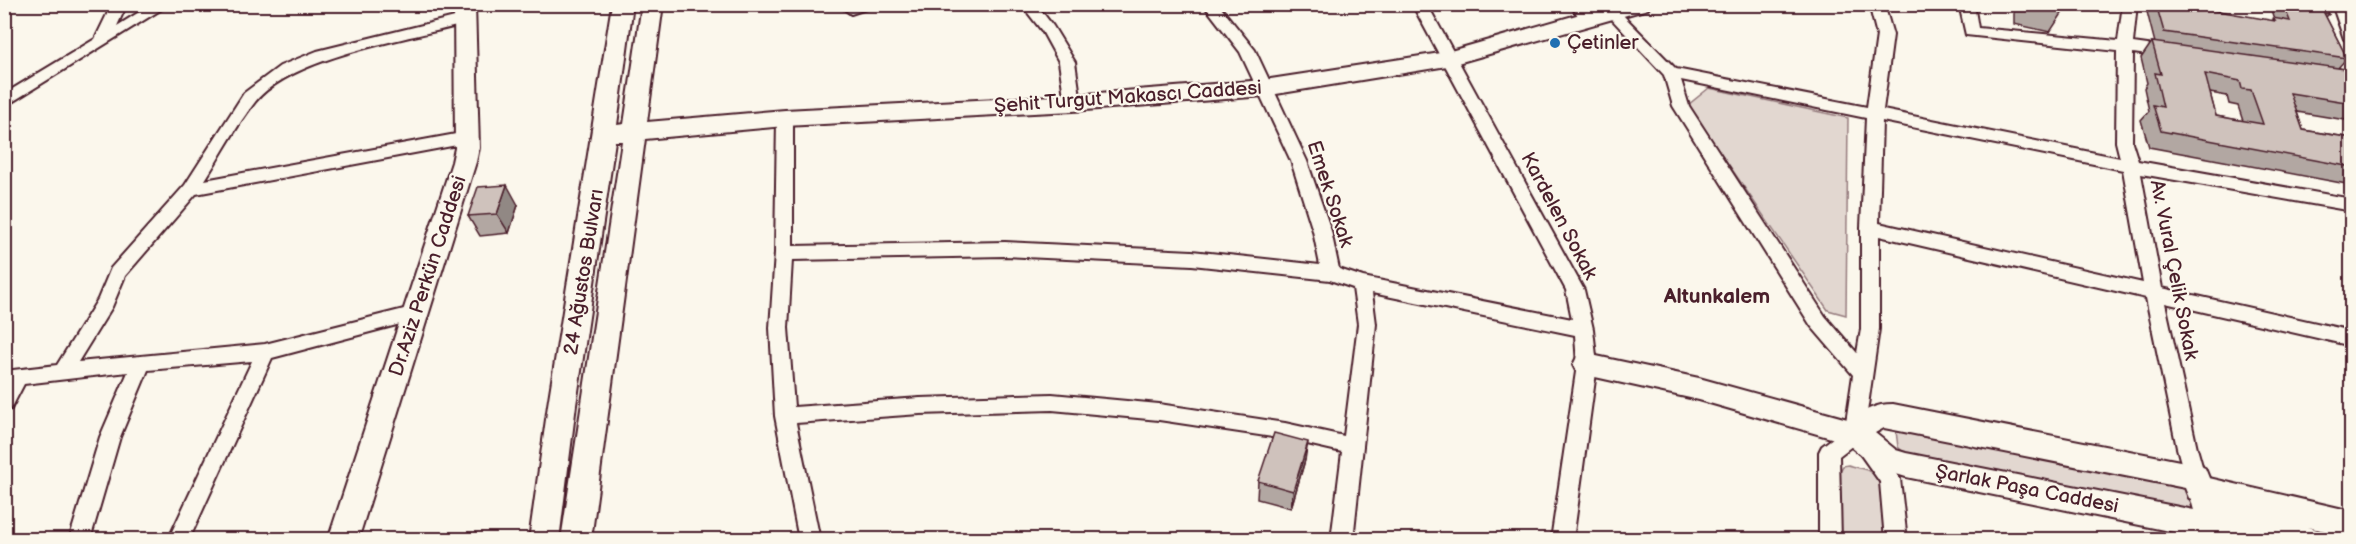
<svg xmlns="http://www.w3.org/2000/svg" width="2356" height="544" viewBox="0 0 2356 544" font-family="'Balsamiq Sans',sans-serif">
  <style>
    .green { fill: #e2d7d0; stroke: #967b7e; stroke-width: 1.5 }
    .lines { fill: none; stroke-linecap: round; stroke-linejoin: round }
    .street-casing { stroke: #4a1f2b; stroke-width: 4 }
    .secondary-casing { stroke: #4a1f2b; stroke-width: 4 }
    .street { fill: #fbf7ec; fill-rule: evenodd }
    .secondary { fill: #fbf7ec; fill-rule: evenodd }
    .wall { fill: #b2a7a2; stroke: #4a1f2b; stroke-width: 1.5; fill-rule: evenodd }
    .shaded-wall { fill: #918884; stroke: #4a1f2b; stroke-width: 1.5 }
    .building { fill: #cfc2bc; stroke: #4a1f2b; stroke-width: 1.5; fill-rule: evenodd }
    .poi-dot { fill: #1f6fb2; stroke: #fbf7ec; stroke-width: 2 }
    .labels { text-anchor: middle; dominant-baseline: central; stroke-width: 4.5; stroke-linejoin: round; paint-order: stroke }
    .poi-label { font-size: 20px; fill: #4a1f2b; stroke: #fbf7ec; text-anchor: start }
    .street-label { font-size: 20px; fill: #4a1f2b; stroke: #fbf7ec }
    .neighbourhood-label { font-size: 21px; font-weight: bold; fill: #4a1f2b; stroke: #fbf7ec }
  </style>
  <rect width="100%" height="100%" fill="#fbf7ec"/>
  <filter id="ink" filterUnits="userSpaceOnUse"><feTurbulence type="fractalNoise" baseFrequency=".0167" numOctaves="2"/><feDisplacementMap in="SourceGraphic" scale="12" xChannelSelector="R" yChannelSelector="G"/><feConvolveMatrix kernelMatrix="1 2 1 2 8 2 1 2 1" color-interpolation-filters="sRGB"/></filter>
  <g filter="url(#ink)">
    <g class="green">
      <path d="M 1709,88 L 1848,118 L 1846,315 L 1828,310 L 1688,105 Z"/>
      <path d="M 1900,427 L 2183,486 C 2189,493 2194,502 2191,511 L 1909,457 L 1898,447 L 1896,431 Z"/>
      <path d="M 1848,465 L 1867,470 L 1881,478 L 1887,539 L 1840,539 L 1838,475 L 1843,466 Z"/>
    </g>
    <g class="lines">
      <defs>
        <g id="street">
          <path d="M 112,4 L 127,4 L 117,26 L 152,4 L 170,4 L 4,107 L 4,94 L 95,39 Z"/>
          <path d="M 849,4 L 874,4 L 872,7 L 851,14 L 844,9 Z"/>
          <path d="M 1021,4 L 1036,4 L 1053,26 L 1075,62 L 1081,103 L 1079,107 L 1067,107 L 1065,103 L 1059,62 L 1042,31 Z"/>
          <path d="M 1203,4 L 1218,4 L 1255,50 L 1307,161 L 1331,231 L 1339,269 L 1363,277 L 1572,319 L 1566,290 L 1412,4 L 1427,4 L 1584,290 L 1593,329 L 1597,365 L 1573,540 L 1551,540 L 1577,365 L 1575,335 L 1372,293 L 1376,324 L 1353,540 L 1331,540 L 1342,452 L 1285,439 L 1159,420 L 1052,410 L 920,414 L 796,423 L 820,540 L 799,540 L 775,416 L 770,328 L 775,253 L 777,118 L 779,114 L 791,114 L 793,118 L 793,246 L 1005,242 L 1192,251 L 1320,265 L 1313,231 L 1291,161 L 1240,52 ZM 1005,256 L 1192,265 L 1330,280 L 1353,288 L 1358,324 L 1344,436 L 1285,423 L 1159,404 L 1052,394 L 920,398 L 794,407 L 788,328 L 792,260 Z"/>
          <path d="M 1570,4 L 1585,4 L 1596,20 L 1593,23 L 1583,23 Z"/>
          <path d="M 1869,4 L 1884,4 L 1893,35 L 1883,110 L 2120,158 L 2116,142 L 2117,51 L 1966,35 L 1959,4 L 1974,4 L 1978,28 L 2118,41 L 2123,4 L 2137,4 L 2133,43 L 2169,48 L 2177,53 L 2169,58 L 2133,53 L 2132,142 L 2138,161 L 2352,199 L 2352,211 L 2141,174 L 2162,288 L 2352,331 L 2352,346 L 2165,303 L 2197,448 L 2223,540 L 2202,540 L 2177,448 L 2146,298 L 1879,236 L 1879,329 L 1864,433 L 1861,439 L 1839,456 L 1841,540 L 1819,540 L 1819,452 L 1822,446 L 1845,429 L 1853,375 L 1811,326 L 1673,106 L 1664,75 L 1606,13 L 1608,10 L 1618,10 L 1676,69 L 1867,107 L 1877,35 ZM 1681,80 L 1866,118 L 1861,227 L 1861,329 L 1857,353 L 1825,316 L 1689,106 ZM 1882,121 L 2123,170 L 2143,283 L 1879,223 Z"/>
          <path d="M 2332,4 L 2347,4 L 2352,17 L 2352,44 L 2344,39 Z"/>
          <path d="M 463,15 L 468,17 L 471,20 L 468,23 C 411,39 292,56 255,102 C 236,126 221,155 205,180 L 467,132 L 473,134 L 475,138 L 473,142 L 196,194 L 125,276 L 112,307 L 78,362 L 265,344 L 416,306 L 423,308 L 425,313 L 423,318 L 272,358 L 189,540 L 168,540 L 252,361 L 148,370 L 120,437 L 90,540 L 69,540 L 100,437 L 128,372 L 24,384 L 11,409 L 4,411 L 4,371 L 57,365 L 98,299 L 111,268 L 185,185 L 244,93 L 280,66 L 317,51 Z"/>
          <path d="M 1868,442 L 1875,445 L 1900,479 L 1907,540 L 1885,540 L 1880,482 L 1858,451 L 1861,445 Z"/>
        </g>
        <g id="secondary">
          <path d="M 454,4 L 475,4 L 479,148 L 476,162 L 358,540 L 328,540 L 452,162 L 455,148 Z"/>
          <path d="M 612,4 L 633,4 L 617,125 L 624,124 L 642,4 L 663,4 L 647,122 L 785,110 L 1073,95 L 1264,80 L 1447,52 L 1615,4 L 1651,4 L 1648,9 L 1447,66 L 1264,96 L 1073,111 L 785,126 L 645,139 L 591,540 L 561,540 L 622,141 L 615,141 L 576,405 L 559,540 L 529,540 L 548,405 Z"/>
          <path d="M 1587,354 L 1699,378 L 1851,420 C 1865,410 1875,404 1893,404 L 2195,464 L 2205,468 L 2209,478 L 2352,511 L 2352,537 L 2307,527 L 2317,530 L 2321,540 L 2248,540 L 2220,533 L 2219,535 L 2208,539 L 1906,477 L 1877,468 L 1845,442 L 1699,400 L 1577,373 L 1573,365 L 1577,357 ZM 1884,428 L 2185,488 L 2189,498 L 2205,503 L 2196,507 L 2194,510 L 1906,453 L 1896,450 L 1875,433 Z"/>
        </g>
      </defs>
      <use href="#street" class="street-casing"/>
      <use href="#secondary" class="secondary-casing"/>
      <use href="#street" class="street"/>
      <use href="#secondary" class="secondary"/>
    </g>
    <g class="wall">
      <path d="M 2014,4 L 2062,4 L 2063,12 L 2050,32 L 2014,24 Z"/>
      <path d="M 2145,4 L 2211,4 L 2213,10 L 2271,21 L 2274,19 L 2269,4 L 2325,4 L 2329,14 L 2326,17 L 2347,58 L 2338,68 L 2352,70 L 2352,121 L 2297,112 L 2303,130 L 2352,138 L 2352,185 L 2149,147 L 2141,120 L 2149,111 L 2144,88 L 2147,83 L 2141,58 L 2152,42 L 2155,43 ZM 2210,93 L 2227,96 L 2229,104 L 2238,106 L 2243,121 L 2216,116 Z"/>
      <path d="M 518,205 L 509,233 L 480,236 L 468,216 Z"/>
      <path d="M 1305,460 L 1291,508 L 1257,499 L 1258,481 Z"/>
    </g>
    <g class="shaded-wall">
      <path d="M 507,185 L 518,205 L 509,233 L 497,214 Z"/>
      <path d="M 1308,442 L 1305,460 L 1291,508 L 1293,491 Z"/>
    </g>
    <g class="building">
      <path d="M 2028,4 L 2062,4 L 2063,12 Z"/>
      <path d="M 2156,4 L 2211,4 L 2213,10 L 2275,21 L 2273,18 L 2290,21 L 2283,4 L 2325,4 L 2329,14 L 2324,13 L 2347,58 L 2164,32 Z"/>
      <path d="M 2152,42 L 2352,70 L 2352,103 L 2290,93 L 2303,130 L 2352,138 L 2352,167 L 2161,131 L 2153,105 L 2163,107 L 2155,73 L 2161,74 ZM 2205,74 L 2240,81 L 2242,89 L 2251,90 L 2263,124 L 2216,116 Z"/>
      <path d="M 507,185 L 497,214 L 468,216 L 478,187 Z"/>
      <path d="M 1274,433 L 1308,442 L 1293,491 L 1258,481 Z"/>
    </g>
  </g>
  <circle class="poi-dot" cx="1555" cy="43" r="6"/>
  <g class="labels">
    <g class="poi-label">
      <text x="1567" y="43">Çetinler</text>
    </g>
    <g class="street-label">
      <text transform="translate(1128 97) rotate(-4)">Şehit Turgut Makascı Caddesi</text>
      <text transform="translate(1330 194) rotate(72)">Emek Sokak</text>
      <text transform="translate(1559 216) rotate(62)">Kardelen Sokak</text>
      <text transform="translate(2174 270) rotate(79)">Av. Vural Çelik Sokak</text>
      <text transform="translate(584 272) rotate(-81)">24 Ağustos Bulvarı</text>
      <text transform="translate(428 276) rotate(-72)">Dr.Aziz Perkün Caddesi</text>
      <text transform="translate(2027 489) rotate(11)">Şarlak Paşa Caddesi</text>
    </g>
    <g class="neighbourhood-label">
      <text x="1717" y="296">Altunkalem</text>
    </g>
  </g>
  <rect width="2356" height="544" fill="none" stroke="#fbf7ec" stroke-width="24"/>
  <rect x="12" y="12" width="2332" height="520" fill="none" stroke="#4a1f2b" stroke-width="2" filter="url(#ink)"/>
</svg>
